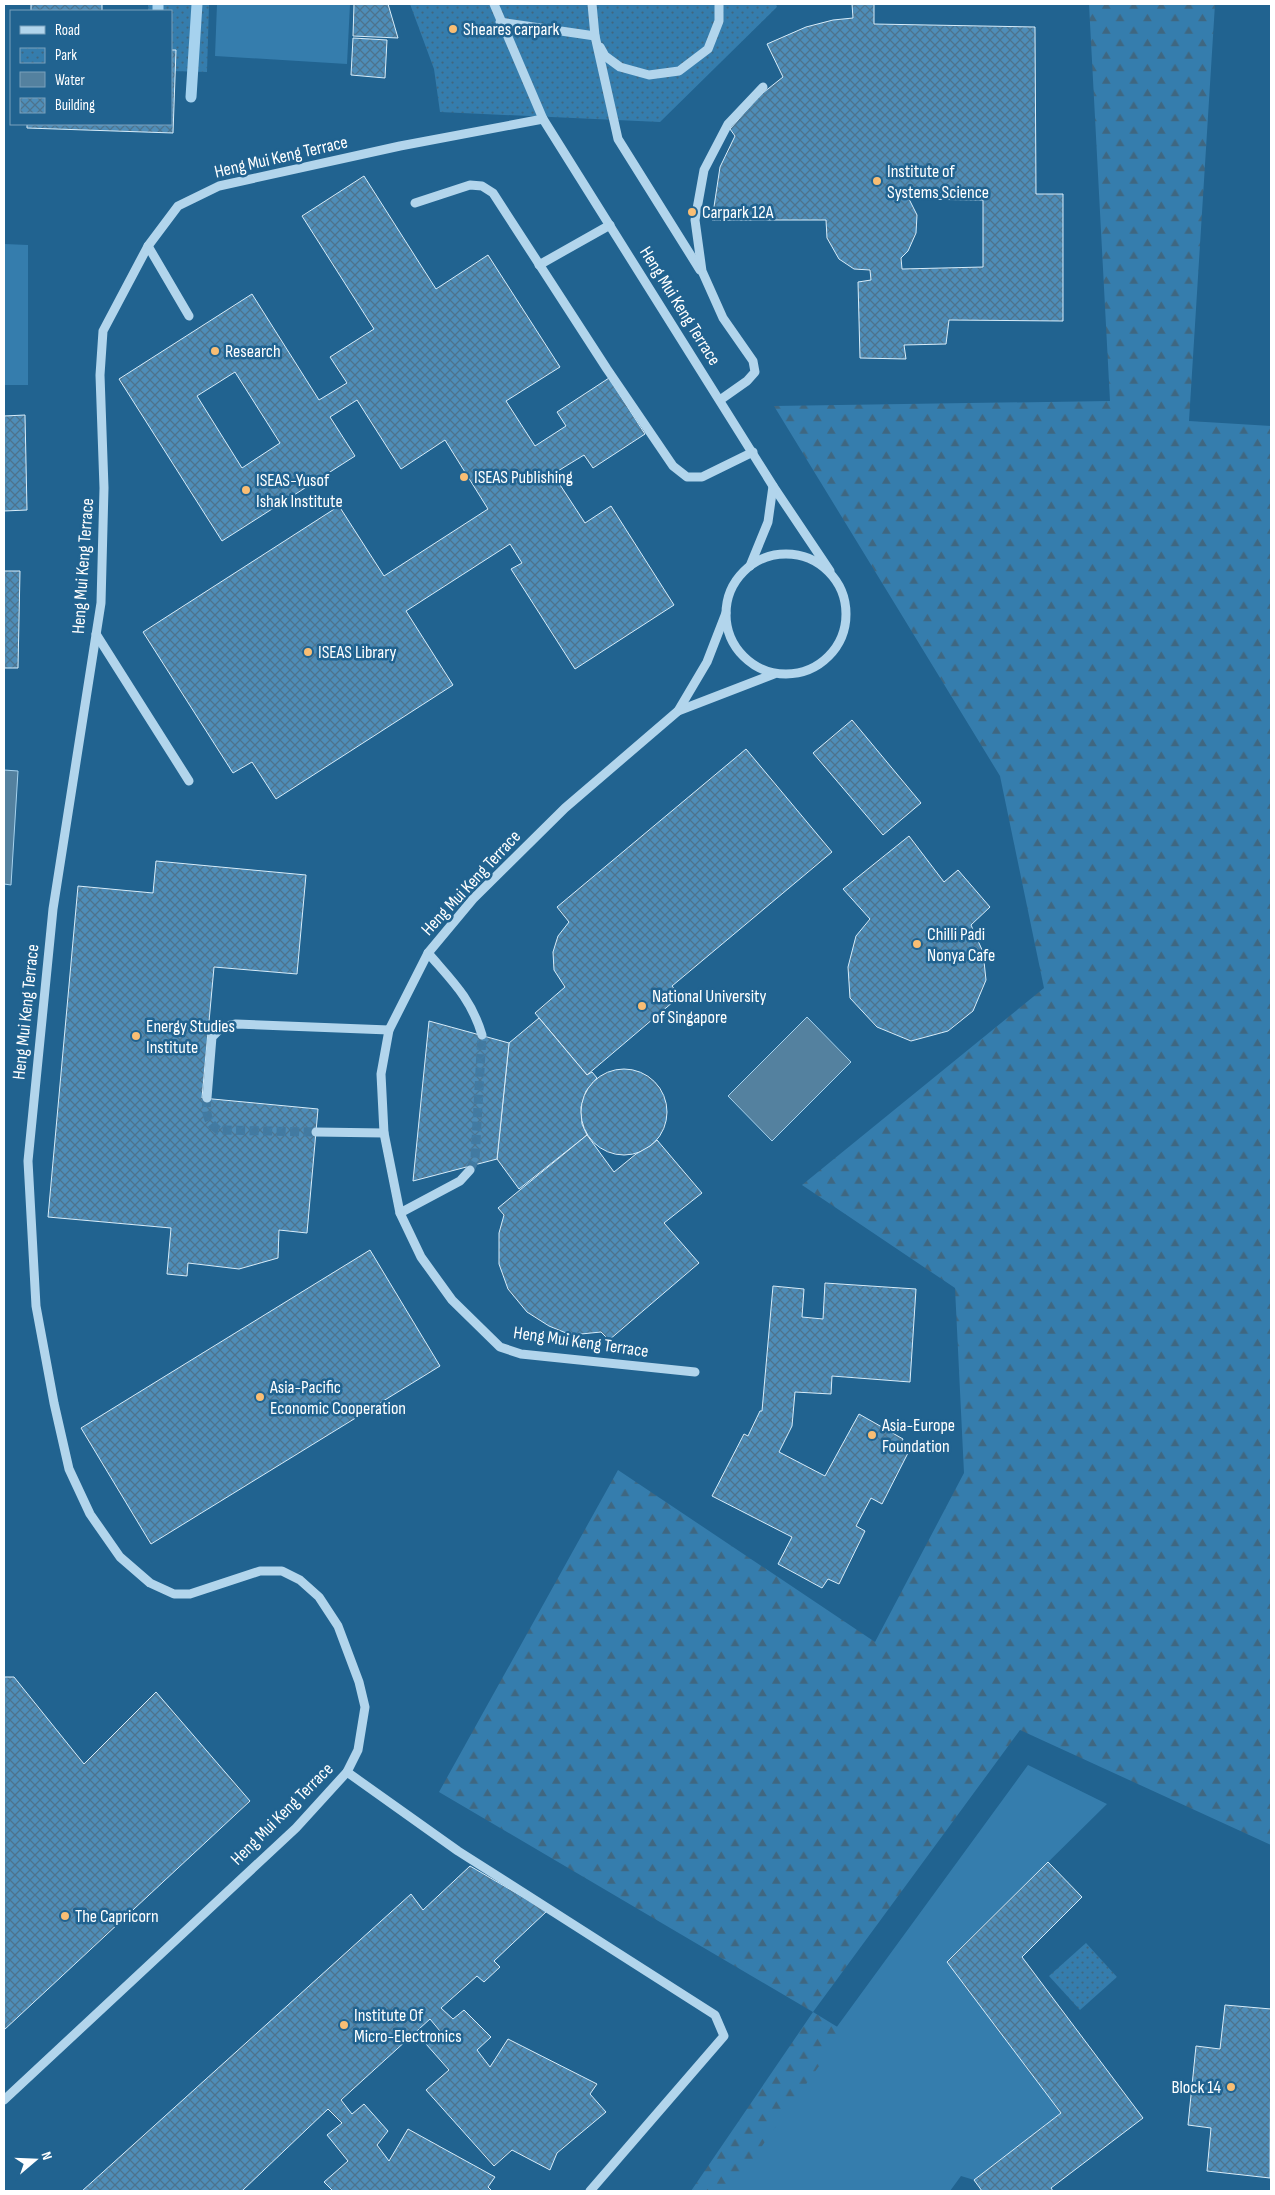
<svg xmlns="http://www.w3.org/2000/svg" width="1275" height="2195" viewBox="0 0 1275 2195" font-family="'Sofia Sans Condensed',sans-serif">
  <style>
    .grass { fill: #357dad }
    .forest { fill: url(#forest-firs) }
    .park { fill: url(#park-dots) }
    .water { fill: #54819f; stroke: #a6d2ee }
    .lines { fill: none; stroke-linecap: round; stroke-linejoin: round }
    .stream { stroke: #a6d2ee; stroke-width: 11 }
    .building { fill: url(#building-cross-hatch); stroke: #d7ecf9; fill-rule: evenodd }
    .minor-tunnel { stroke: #427aa1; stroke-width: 9; stroke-dasharray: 9 4.5; stroke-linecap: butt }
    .minor { stroke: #b2d5ec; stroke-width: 9 }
    .poi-dot { fill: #f9be74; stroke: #216390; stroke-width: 2 }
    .labels { text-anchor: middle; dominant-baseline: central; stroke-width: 5; stroke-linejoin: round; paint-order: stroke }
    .poi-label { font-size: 18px; fill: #fff; stroke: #216390; text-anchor: start }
    .street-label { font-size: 18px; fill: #fff; stroke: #216390 }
  </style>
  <defs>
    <pattern id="forest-firs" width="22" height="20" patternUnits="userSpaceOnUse" patternTransform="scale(1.25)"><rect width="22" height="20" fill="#357dad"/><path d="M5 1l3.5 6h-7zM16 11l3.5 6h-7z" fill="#3f6781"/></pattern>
    <pattern id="park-dots" width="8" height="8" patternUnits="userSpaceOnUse" patternTransform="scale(1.25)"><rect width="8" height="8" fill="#357dad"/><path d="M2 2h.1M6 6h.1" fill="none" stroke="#3f6781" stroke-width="1.8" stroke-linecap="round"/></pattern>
    <pattern id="building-cross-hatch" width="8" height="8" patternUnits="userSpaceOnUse" patternTransform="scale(1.25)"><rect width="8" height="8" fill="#4e8db8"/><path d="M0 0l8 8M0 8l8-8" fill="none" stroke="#4d738d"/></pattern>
  </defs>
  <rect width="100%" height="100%" fill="#216390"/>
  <g class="grass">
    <path d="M 217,4 L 350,4 L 347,64 L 215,56 Z"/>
    <path d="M 4,244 L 28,245 L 28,385 L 4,385 Z"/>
    <path d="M 1028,1765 L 1107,1804 L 947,1962 L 1061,2113 L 974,2180 L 961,2176 L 950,2191 L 717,2191 Z"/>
  </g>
  <path class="forest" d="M 1089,4 L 1215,4 L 1189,421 L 1271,426 L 1271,1845 L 1020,1730 L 813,2012 L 844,2031 L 730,2191 L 691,2191 L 813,2012 L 439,1792 L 618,1470 L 875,1642 L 964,1473 L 955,1288 L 802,1185 L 1044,988 L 1000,776 L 774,406 L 1110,401 Z"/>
  <g class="park">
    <path d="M 148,4 L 209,4 L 207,72 L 171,71 L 171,11 L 148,11 Z"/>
    <path d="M 410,4 L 776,4 L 777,7 L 660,122 L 440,112 L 434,69 Z"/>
    <path d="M 1086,1943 L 1117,1977 L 1080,2010 L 1049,1976 Z"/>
  </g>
  <g class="water">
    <path d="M 4,770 L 18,771 L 11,885 L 4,884 Z"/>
    <path d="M 807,1017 L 851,1062 L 772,1141 L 728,1096 Z"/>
  </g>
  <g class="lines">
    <g class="stream">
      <path d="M 158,11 L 158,4"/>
      <path d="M 191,97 L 197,4"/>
    </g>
  </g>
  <g class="building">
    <rect x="31" y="4" width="71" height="7"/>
    <path d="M 354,4 L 388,4 L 398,38 L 353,36 Z"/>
    <path d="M 852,4 L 874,4 L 874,24 L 1035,27 L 1036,194 L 1063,194 L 1063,321 L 949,320 L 946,344 L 904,345 L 906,359 L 860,358 L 858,282 L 871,280 L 870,270 L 854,269 L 839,259 L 827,238 L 826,220 L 712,220 L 720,167 L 735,136 L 730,129 L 759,96 L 783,77 L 767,44 L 806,27 L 833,20 L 853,18 ZM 909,199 L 983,200 L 983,267 L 902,269 L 901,258 L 908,251 L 916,233 L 917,215 Z"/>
    <path d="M 353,38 L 387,40 L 385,78 L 351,75 Z"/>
    <path d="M 171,50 L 176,50 L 173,133 L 27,128 L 27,124 L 171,124 Z"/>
    <path d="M 364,176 L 436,289 L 488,255 L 560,367 L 506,401 L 535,446 L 566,426 L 557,412 L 609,378 L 645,434 L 593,468 L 584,455 L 553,474 L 585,523 L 611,506 L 674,605 L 575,669 L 511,569 L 522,563 L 510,544 L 406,611 L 453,685 L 276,799 L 252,762 L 233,773 L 143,632 L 339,506 L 384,576 L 488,509 L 445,440 L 401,469 L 357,400 L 330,417 L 355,456 L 222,541 L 119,379 L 252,294 L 319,400 L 347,383 L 330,357 L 374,329 L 302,216 ZM 235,372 L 280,443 L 242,468 L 197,396 Z"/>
    <path d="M 25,415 L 27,510 L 4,511 L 4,416 Z"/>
    <path d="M 4,571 L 20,571 L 18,668 L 4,668 Z"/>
    <path d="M 852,720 L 921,803 L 883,835 L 813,753 Z"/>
    <path d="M 746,749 L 832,852 L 672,986 L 680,996 L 587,1075 L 535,1013 L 565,987 L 554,970 L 553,952 L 558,936 L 569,922 L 557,907 Z"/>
    <path d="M 909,836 L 944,882 L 958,870 L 990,907 L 971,925 L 983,952 L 986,980 L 973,1011 L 948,1031 L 911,1041 L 877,1027 L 850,998 L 848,967 L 856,936 L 870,919 L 843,889 Z"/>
    <path d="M 156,861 L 306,875 L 297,974 L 214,967 L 202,1098 L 318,1109 L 307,1233 L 279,1230 L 278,1258 L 239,1269 L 188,1263 L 187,1276 L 167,1274 L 171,1228 L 48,1217 L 78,886 L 153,893 Z"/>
    <path d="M 539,1018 L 587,1075 L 592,1072 L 597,1078 L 586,1091 L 581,1107 L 582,1124 L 587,1135 L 519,1189 L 497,1159 L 509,1043 Z"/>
    <path d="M 429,1021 L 509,1043 L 497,1159 L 413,1181 Z"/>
    <circle cx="624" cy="1112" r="43"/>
    <path d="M 587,1135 L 614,1172 L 636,1154 L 650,1146 L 657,1140 L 702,1193 L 664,1223 L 699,1263 L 609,1340 L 601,1332 L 571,1335 L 549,1326 L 527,1312 L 508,1289 L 499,1264 L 499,1233 L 504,1215 L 498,1208 Z"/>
    <path d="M 370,1250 L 440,1366 L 151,1544 L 81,1428 Z"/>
    <path d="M 825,1283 L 916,1289 L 910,1382 L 832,1376 L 831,1394 L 795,1392 L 792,1426 L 779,1452 L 825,1476 L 859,1414 L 903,1439 L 900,1446 L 909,1451 L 882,1504 L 871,1498 L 856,1526 L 865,1531 L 839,1584 L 828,1579 L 822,1588 L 778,1564 L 792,1537 L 712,1496 L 744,1434 L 748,1436 L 760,1411 L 762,1411 L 773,1286 L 804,1289 L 802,1317 L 823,1319 Z"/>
    <path d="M 4,1677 L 14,1677 L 84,1764 L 156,1692 L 250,1801 L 4,2030 Z"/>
    <path d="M 1048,1862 L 1082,1897 L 1022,1957 L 1143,2118 L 1051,2188 L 1053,2191 L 982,2191 L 974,2180 L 1061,2113 L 947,1962 Z"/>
    <path d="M 470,1866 L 547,1911 L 494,1961 L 500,1967 L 484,1982 L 477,1976 L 441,2008 L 453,2019 L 464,2010 L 491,2037 L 477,2050 L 490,2067 L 508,2039 L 597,2084 L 590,2094 L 606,2112 L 557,2153 L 550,2170 L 512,2150 L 494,2166 L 426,2090 L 449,2070 L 426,2044 L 440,2031 L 430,2019 L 341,2100 L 352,2114 L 364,2104 L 388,2131 L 377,2145 L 389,2161 L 408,2129 L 495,2177 L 488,2187 L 492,2191 L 333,2191 L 324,2182 L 348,2161 L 327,2135 L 342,2123 L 328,2109 L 242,2191 L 82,2191 L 411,1894 L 423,1910 Z"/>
    <path d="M 1225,2005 L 1271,2009 L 1270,2178 L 1207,2171 L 1211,2128 L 1188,2125 L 1196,2046 L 1220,2049 Z"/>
  </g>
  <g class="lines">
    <g class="minor-tunnel">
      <path d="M 207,1098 C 206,1113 206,1121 218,1130 L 316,1132"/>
      <path d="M 470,1170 L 475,1159 L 482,1035"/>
    </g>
    <g class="minor">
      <path d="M 494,4 L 543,119 L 773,486 L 830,571"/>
      <path d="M 592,4 L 595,36 L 618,139 L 700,270"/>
      <path d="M 500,22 L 595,36"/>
      <path d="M 600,47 L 605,56 L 620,67 L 649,75 L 679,71 L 708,49 L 719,21 L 719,4"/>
      <path d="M 415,203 L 470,185 L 482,186 L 493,193 L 607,369 L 673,466 L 687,477 L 702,477 L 753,452"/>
      <path d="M 148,246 L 189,316"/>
      <path d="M 539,265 L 610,225"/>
      <path d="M 720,400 L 747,381 L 755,372 L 753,361 L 723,318 L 702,271 L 695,220 L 704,170 L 728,124 L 763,87"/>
      <circle cx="786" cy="614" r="60"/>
      <path d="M 750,566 L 768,522 L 773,486"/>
      <path d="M 96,634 L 189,781"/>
      <path d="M 678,711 L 774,674"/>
      <path d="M 428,953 C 452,981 471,998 482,1035"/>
      <path d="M 207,1098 L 212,1037 L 222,1027 L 236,1024 L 389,1030"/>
      <path d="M 316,1132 L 384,1133"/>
      <path d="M 400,1213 L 460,1181 L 470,1170"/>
      <path d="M 695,1372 L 521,1354 L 500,1347 L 452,1300 L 421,1257 L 400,1213 L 384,1133 L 381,1074 L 389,1030 L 428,953 L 473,899 L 565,808 L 678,711 L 707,662 L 726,613"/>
      <path d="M 347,1772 L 458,1851 L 715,2015 L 724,2036 L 590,2191"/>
      <path d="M 4,2100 L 296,1828 L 347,1772 L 358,1750 L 365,1707 L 359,1682 L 338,1626 L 319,1597 L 300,1580 L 282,1571 L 260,1571 L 190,1594 L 174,1594 L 150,1583 L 120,1557 L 90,1514 L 69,1469 L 54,1403 L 36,1306 L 28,1161 L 53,909 L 101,603 L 104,488 L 100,375 L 103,331 L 148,246 L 178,206 L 219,186 L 400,146 L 543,119"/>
    </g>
  </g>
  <g class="poi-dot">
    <circle cx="453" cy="29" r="5"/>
    <circle cx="877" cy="181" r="5"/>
    <circle cx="692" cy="212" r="5"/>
    <circle cx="215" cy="351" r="5"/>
    <circle cx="464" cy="477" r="5"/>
    <circle cx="246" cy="490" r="5"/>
    <circle cx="308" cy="652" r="5"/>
    <circle cx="917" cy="944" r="5"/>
    <circle cx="642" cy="1006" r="5"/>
    <circle cx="136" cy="1036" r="5"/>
    <circle cx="260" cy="1397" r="5"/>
    <circle cx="872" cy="1435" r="5"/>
    <circle cx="65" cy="1916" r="5"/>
    <circle cx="344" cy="2025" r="5"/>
    <circle cx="1231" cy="2087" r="5"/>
  </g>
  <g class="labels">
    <g class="poi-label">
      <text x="463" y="29">Sheares carpark</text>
      <text x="887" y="171">Institute of<tspan x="887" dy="21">Systems Science</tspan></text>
      <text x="702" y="212">Carpark 12A</text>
      <text x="225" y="351">Research</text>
      <text x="474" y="477">ISEAS Publishing</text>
      <text x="256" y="480">ISEAS-Yusof<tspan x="256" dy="21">Ishak Institute</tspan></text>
      <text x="318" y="652">ISEAS Library</text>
      <text x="927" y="934">Chilli Padi<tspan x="927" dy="21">Nonya Cafe</tspan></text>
      <text x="652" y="996">National University<tspan x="652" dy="21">of Singapore</tspan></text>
      <text x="146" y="1026">Energy Studies<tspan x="146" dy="21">Institute</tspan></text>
      <text x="270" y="1387">Asia-Pacific<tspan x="270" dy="21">Economic Cooperation</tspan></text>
      <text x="882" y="1425">Asia-Europe<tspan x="882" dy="21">Foundation</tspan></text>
      <text x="75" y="1916">The Capricorn</text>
      <text x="354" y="2015">Institute Of<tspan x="354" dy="21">Micro-Electronics</tspan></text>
      <text x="1221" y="2087" text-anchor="end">Block 14</text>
    </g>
    <g class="street-label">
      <text transform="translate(281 157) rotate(-13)">Heng Mui Keng Terrace</text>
      <text transform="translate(680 306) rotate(58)">Heng Mui Keng Terrace</text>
      <text transform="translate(83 566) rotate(-86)">Heng Mui Keng Terrace</text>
      <text transform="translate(471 883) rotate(-47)">Heng Mui Keng Terrace</text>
      <text transform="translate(26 1012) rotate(-84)">Heng Mui Keng Terrace</text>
      <text transform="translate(581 1342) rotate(8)">Heng Mui Keng Terrace</text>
      <text transform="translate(282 1814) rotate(-45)">Heng Mui Keng Terrace</text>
    </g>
  </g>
  <rect width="1275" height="2195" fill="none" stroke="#ffffff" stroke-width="10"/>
  <rect x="10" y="10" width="162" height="115" fill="#216390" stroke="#7aa1bc"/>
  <rect x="20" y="26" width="25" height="8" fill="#b2d5ec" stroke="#7aa1bc"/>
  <text x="55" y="35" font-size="15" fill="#ffffff">Road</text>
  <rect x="20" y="48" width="25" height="15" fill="url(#park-dots)" stroke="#7aa1bc"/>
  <text x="55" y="60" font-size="15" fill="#ffffff">Park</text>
  <rect x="20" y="72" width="25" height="15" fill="#54819f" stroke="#7aa1bc"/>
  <text x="55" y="85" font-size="15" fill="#ffffff">Water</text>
  <rect x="20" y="98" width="25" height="15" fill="url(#building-cross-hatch)" stroke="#7aa1bc"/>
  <text x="55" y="110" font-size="15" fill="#ffffff">Building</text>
  <g transform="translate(35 2160) rotate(71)" stroke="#216390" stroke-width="4" paint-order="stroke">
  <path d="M0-4L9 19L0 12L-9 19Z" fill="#ffffff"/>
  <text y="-8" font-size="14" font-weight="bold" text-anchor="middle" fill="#ffffff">N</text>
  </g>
</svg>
